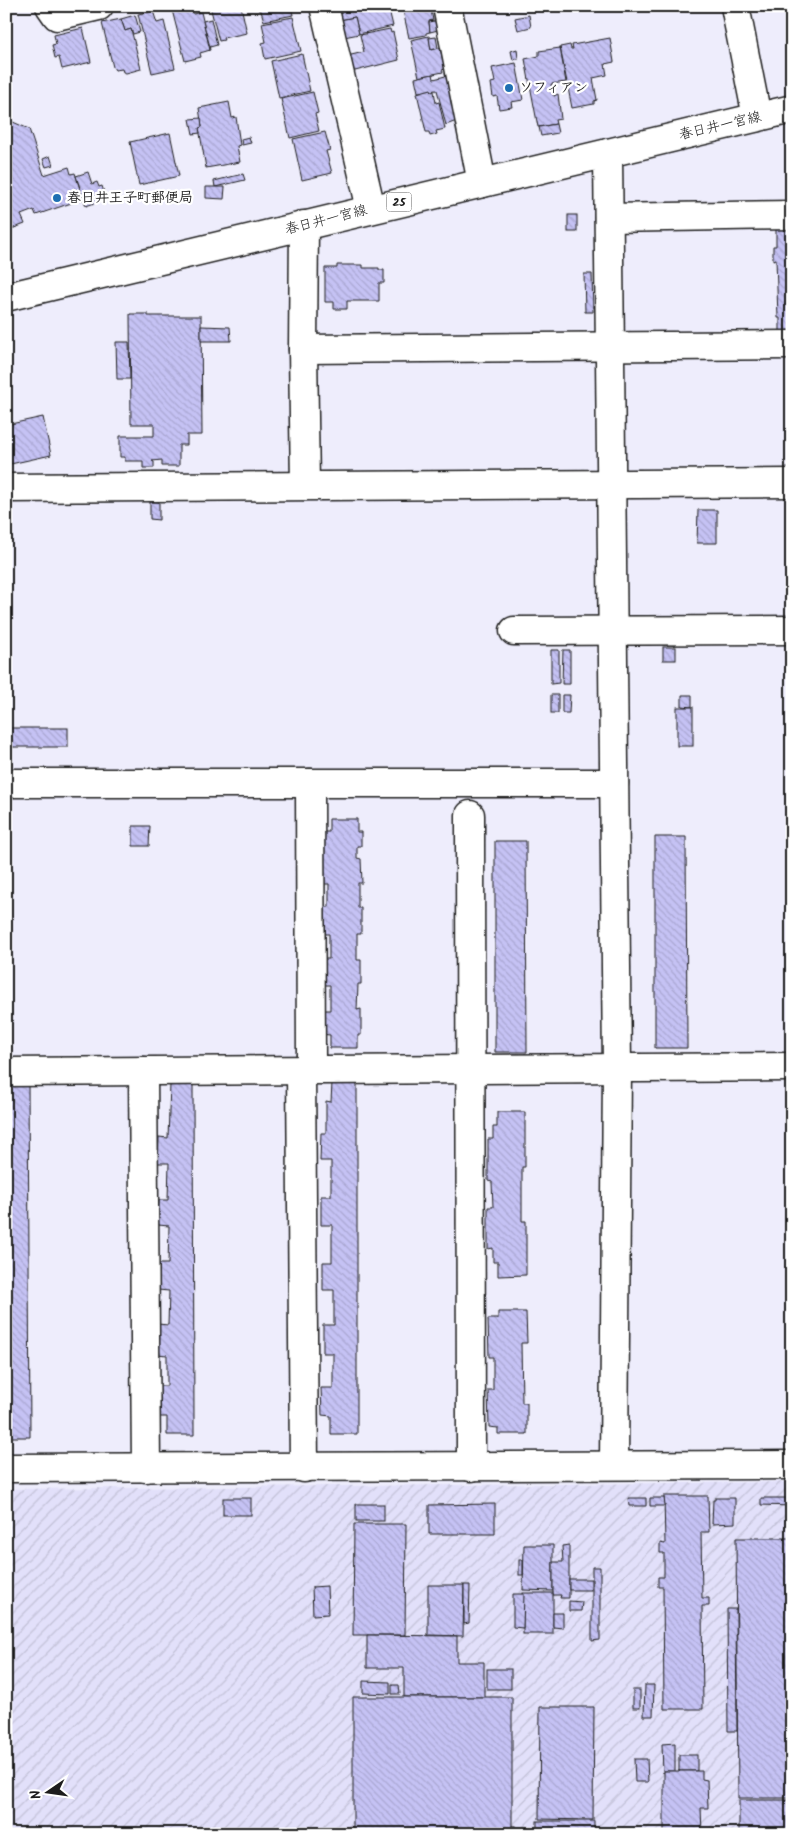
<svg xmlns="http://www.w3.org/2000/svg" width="798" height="1840" viewBox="0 0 798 1840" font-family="Kalam,'Klee One',sans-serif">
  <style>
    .industrial { fill: url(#industrial-furrows) }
    .building { fill: url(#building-back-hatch); stroke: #1c1c1c }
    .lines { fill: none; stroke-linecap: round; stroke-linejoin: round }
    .minor-casing { stroke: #1c1c1c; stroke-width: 31 }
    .major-casing { stroke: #1c1c1c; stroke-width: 31 }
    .minor { stroke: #fff; stroke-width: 28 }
    .major { stroke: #fff; stroke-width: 28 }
    .poi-dot { fill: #1f6fb2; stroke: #fff; stroke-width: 2 }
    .labels { text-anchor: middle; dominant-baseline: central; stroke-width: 4.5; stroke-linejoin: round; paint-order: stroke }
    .shield { fill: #fff; stroke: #606060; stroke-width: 1 }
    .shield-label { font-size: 12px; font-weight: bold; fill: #1c1c1c }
    .poi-label { font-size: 14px; font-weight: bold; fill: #1c1c1c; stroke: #fff; text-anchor: start }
    .street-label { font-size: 14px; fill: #1c1c1c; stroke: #fff }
  </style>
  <defs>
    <pattern id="industrial-furrows" width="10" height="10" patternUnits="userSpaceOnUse" patternTransform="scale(1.25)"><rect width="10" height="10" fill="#e2e0fa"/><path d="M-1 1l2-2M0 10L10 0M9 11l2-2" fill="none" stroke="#c1c0d6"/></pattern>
    <pattern id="building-back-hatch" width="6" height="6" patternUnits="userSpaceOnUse" patternTransform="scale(1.25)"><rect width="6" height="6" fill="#c5c2f4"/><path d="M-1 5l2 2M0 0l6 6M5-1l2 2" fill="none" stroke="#a9a6d1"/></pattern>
  </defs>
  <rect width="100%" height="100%" fill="#eeedfc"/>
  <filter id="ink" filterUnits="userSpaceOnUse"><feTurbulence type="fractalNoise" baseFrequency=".02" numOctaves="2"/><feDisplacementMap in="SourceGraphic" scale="10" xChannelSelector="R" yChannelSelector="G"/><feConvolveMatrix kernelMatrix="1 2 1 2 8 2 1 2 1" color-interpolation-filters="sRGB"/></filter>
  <g filter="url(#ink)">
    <path class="industrial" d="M 792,1482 L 792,1834 L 6,1834 L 6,1489 Z"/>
    <g class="building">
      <path d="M 171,6 L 191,6 L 193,14 L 201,12 L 210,50 L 200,53 L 201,57 L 185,61 Z"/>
      <path d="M 210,6 L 241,6 L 247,33 L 223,38 L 224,40 L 219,41 Z"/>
      <path d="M 258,6 L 291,6 L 293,15 L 264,21 L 261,11 L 259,11 Z"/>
      <path d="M 337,6 L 388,6 L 393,26 L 359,34 L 355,17 L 340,20 Z"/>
      <path d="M 402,6 L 430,6 L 433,20 L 429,21 L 430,32 L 426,33 L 426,35 L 409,38 Z"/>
      <path d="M 153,11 L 157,23 L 164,21 L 175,68 L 152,73 L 138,14 Z"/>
      <path d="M 135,15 L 140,32 L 133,34 L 131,29 L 125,31 L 121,19 Z"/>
      <path d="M 529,15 L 531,27 L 518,30 L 515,18 Z"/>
      <path d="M 293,17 L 301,51 L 265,59 L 262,43 L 266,42 L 262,23 Z"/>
      <path d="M 355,17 L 359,34 L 344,37 L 340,20 Z"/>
      <path d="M 121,19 L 125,31 L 131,29 L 141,69 L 126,73 L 123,72 L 122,69 L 115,70 L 113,67 L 102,23 Z"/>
      <path d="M 211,19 L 217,45 L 210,47 L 203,21 Z"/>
      <path d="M 444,19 L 446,28 L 430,32 L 429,22 Z"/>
      <path d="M 83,28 L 91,62 L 62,69 L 59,57 L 55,58 L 52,45 L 56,44 L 54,35 Z"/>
      <path d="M 390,29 L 391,33 L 393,32 L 399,60 L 351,72 L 347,56 L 364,52 L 360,35 Z"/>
      <path d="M 429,36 L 431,50 L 440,48 L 445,69 L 442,70 L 443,72 L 419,77 L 411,40 Z"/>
      <path d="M 436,37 L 438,48 L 431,50 L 429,38 Z"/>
      <path d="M 610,38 L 614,62 L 605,64 L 607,75 L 593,78 L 597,100 L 594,101 L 594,104 L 572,108 L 560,47 L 570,45 L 571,49 L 573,49 L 572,45 Z"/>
      <path d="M 560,48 L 566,82 L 551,84 L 554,96 L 558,94 L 561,119 L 555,120 L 556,124 L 538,127 L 525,59 L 539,56 L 539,51 Z"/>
      <path d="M 517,49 L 518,59 L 513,60 L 511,51 Z"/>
      <path d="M 302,54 L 310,91 L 279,98 L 271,61 Z"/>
      <path d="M 516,63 L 523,100 L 511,102 L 512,107 L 499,109 L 497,96 L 493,97 L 491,83 L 495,82 L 492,68 Z"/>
      <path d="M 433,74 L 434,79 L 453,74 L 462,119 L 446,125 L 437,90 L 418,92 L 415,78 Z"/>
      <path d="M 431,89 L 432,92 L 434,91 L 436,103 L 439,102 L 445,129 L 436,131 L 437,134 L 430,136 L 429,132 L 426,132 L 417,93 Z"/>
      <path d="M 313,92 L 318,113 L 315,114 L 319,131 L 290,138 L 281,99 Z"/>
      <path d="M 229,102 L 232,118 L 236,117 L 240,145 L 237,146 L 240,162 L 206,168 L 199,128 L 202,127 L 199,108 Z"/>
      <path d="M 201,118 L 202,127 L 199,128 L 200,133 L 193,134 L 190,119 Z"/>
      <path d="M 6,119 L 29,129 L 44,175 L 69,167 L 71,174 L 75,173 L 83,199 L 36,215 L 34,210 L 21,215 L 25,224 L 6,231 Z"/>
      <path d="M 556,124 L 558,133 L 541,136 L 539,127 Z"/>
      <path d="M 325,132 L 330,150 L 326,151 L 332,173 L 302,180 L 293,139 Z"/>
      <path d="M 170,133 L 179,176 L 139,185 L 130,142 Z"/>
      <path d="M 249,137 L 251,143 L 242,145 L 241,139 Z"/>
      <path d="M 50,156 L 53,165 L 46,167 L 43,159 Z"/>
      <path d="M 88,172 L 92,184 L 97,182 L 99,187 L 102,186 L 106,199 L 86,206 L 76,176 Z"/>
      <path d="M 243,174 L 245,180 L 215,187 L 214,181 Z"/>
      <path d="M 206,187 L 225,187 L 224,199 L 206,198 Z"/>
      <rect x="568" y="215" width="9" height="17"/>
      <path d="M 792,227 L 792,331 L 780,332 L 780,318 L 778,318 L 776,259 L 773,260 L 773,246 L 776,246 L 776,228 Z"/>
      <path d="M 337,265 L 363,265 L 363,268 L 379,268 L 379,270 L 384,270 L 384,283 L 379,283 L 379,301 L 347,301 L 347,309 L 334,309 L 334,302 L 325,302 L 325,268 L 337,268 Z"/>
      <path d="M 584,274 L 592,274 L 593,312 L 585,312 Z"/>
      <path d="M 130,314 L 148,314 L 148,316 L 201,316 L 202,435 L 187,435 L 187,445 L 179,445 L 179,466 L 162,466 L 162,460 L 152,461 L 154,462 L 154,468 L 143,468 L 143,461 L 125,461 L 125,457 L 120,457 L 120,436 L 154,436 L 154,424 L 131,424 Z"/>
      <path d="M 201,326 L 230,327 L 231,341 L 201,341 Z"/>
      <path d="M 116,342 L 129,342 L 130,379 L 117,379 Z"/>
      <path d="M 43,417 L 51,455 L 6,465 L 6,425 Z"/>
      <path d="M 150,502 L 159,502 L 159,520 L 150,519 Z"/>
      <path d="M 698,510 L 717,510 L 717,543 L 697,543 Z"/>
      <rect x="663" y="647" width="13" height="13"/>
      <path d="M 551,650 L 559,650 L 559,683 L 551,684 Z"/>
      <path d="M 563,650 L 570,650 L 570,684 L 562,684 Z"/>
      <rect x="551" y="695" width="7" height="18"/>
      <path d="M 562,695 L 570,695 L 569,713 L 562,713 Z"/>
      <path d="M 682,695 L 692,695 L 692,707 L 682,706 Z"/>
      <rect x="677" y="707" width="16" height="39"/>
      <rect x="6" y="728" width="62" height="19"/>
      <path d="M 329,819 L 357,819 L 357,832 L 361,832 L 361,846 L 357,846 L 357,858 L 361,859 L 362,883 L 358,883 L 358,908 L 361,908 L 361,934 L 357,934 L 357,960 L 361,960 L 361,984 L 358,984 L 357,1010 L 361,1009 L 361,1035 L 358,1035 L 358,1048 L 330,1048 L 330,1035 L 320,1034 L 320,1010 L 330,1010 L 330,985 L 320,985 L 320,959 L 329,959 L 329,934 L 320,934 L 319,907 L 329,907 L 329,884 L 320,884 L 320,857 L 324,857 L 324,832 L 329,832 Z"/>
      <path d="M 133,826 L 150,826 L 149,846 L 133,846 Z"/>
      <path d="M 655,837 L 686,837 L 687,1048 L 655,1048 Z"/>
      <path d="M 495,841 L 526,841 L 527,1052 L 495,1052 Z"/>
      <path d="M 332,1083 L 357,1083 L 357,1434 L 331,1434 L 331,1416 L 322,1415 L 321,1388 L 333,1388 L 333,1353 L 323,1353 L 323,1325 L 334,1325 L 334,1290 L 323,1290 L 323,1262 L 332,1262 L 332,1225 L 321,1225 L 321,1196 L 331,1196 L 331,1161 L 320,1161 L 321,1133 L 326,1133 L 326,1101 L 331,1102 Z"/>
      <path d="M 6,1084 L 28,1084 L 30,1437 L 6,1437 Z"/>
      <path d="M 170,1085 L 193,1085 L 194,1435 L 167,1435 L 167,1417 L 157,1417 L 157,1386 L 167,1386 L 167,1355 L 157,1354 L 158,1324 L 168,1325 L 169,1291 L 158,1290 L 159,1264 L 168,1264 L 169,1226 L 158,1225 L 159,1200 L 168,1200 L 169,1163 L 158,1163 L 159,1137 L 168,1138 Z"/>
      <path d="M 497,1112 L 525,1112 L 525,1167 L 522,1167 L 522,1221 L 526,1221 L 526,1275 L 498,1276 L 498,1262 L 493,1262 L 493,1248 L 488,1249 L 488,1207 L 493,1207 L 492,1182 L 488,1181 L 488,1139 L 493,1139 L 493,1127 L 497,1127 Z"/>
      <path d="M 498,1312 L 526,1312 L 527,1343 L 521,1343 L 522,1403 L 527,1403 L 527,1434 L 498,1434 L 498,1428 L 489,1427 L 488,1390 L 493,1390 L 493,1357 L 489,1357 L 488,1319 L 498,1319 Z"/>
      <path d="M 664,1496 L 708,1496 L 709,1532 L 701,1532 L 702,1598 L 709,1598 L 709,1606 L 702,1606 L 703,1709 L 664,1709 L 663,1587 L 658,1587 L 658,1577 L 664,1577 L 664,1553 L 660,1553 L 660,1543 L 665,1544 Z"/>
      <rect x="223" y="1498" width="28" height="17"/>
      <path d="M 628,1498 L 646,1498 L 646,1506 L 629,1506 Z"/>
      <path d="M 650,1498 L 664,1498 L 665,1506 L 650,1506 Z"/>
      <path d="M 715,1498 L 735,1498 L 735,1523 L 712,1524 L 713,1500 L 715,1500 Z"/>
      <path d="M 761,1498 L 792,1498 L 792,1506 L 761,1505 Z"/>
      <rect x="356" y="1504" width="28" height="17"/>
      <path d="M 495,1504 L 495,1534 L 429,1534 L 429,1505 Z"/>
      <path d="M 354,1524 L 406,1524 L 405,1635 L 353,1635 Z"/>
      <path d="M 736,1538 L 792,1538 L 792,1798 L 738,1798 Z"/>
      <path d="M 524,1545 L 553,1545 L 553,1591 L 523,1590 Z"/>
      <path d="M 569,1545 L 569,1598 L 560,1598 L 561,1595 L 553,1595 L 553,1562 L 563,1562 L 562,1546 Z"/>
      <rect x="519" y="1560" width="4" height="15"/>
      <path d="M 592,1567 L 600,1567 L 600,1640 L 592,1641 Z"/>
      <rect x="569" y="1579" width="22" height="11"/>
      <path d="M 428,1585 L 464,1585 L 463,1636 L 428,1635 Z"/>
      <path d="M 464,1585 L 470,1585 L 469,1623 L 464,1624 Z"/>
      <path d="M 327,1586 L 328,1614 L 313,1615 L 312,1587 Z"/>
      <rect x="523" y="1593" width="30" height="41"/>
      <path d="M 513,1594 L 524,1594 L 523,1628 L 513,1627 Z"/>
      <path d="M 569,1601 L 582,1602 L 581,1611 L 569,1611 Z"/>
      <path d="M 727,1609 L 736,1609 L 737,1731 L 728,1731 Z"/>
      <path d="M 553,1613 L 563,1613 L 563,1628 L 553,1627 Z"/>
      <path d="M 367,1635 L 457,1636 L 457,1662 L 484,1662 L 484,1697 L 404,1697 L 404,1668 L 367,1668 Z"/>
      <rect x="487" y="1669" width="24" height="20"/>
      <path d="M 363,1681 L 390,1682 L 390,1694 L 363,1693 Z"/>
      <path d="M 392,1685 L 399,1685 L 400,1694 L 392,1694 Z"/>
      <path d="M 645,1685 L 654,1685 L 653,1716 L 644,1716 Z"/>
      <rect x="633" y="1690" width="7" height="18"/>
      <path d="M 353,1697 L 512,1697 L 512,1834 L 350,1834 L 350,1827 L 353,1827 Z"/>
      <path d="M 540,1707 L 594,1707 L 593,1820 L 539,1819 Z"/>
      <path d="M 675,1743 L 675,1771 L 664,1771 L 663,1773 L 662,1744 Z"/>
      <rect x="679" y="1755" width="18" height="16"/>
      <path d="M 634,1759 L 647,1759 L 648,1782 L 635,1782 Z"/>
      <path d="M 664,1771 L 702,1771 L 702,1779 L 707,1780 L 708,1808 L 701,1808 L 702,1834 L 664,1834 Z"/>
      <rect x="739" y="1800" width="53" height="34"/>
      <rect x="537" y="1821" width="57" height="13"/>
      <rect x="512" y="1826" width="3" height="8"/>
    </g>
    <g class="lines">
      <defs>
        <g id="minor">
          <path d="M 50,6 L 57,16 L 99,6"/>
          <path d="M 324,6 L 371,209"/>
          <path d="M 447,6 L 482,183"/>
          <path d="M 735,6 L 757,117"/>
          <path d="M 608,153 L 617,1068 L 614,1465"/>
          <path d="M 609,218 L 792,215"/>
          <path d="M 304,225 L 303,349 L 305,486"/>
          <path d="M 303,349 L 792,345"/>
          <path d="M 6,488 L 792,483"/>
          <path d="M 514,631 L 792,630"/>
          <path d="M 6,783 L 614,783"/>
          <path d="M 310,783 L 311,1070"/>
          <path d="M 470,815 L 471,1467"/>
          <path d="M 301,1070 L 304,1468"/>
          <path d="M 143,1071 L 146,1468"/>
          <path d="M 6,1072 L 792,1067"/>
          <path d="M 6,1468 L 792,1465"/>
        </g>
        <path id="major" d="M 6,297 L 792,109"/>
      </defs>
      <use href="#minor" class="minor-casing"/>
      <use href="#major" class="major-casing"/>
      <use href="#minor" class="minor"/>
      <use href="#major" class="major"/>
    </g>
  </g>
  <g class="poi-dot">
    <circle cx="509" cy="88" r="5"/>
    <circle cx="57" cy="198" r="5"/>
  </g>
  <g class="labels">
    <rect class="shield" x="386.5" y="192.5" width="25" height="19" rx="4"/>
    <g class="shield-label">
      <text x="399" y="202">25</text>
    </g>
    <g class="poi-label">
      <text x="519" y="88">ソフィアン</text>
      <text x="67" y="198">春日井王子町郵便局</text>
    </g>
    <g class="street-label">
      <text transform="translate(720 126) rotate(-13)">春日井一宮線</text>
      <text transform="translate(326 220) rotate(-14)">春日井一宮線</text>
    </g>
  </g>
  <rect width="798" height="1840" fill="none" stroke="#fff" stroke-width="25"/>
  <rect x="12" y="12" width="773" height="1815" fill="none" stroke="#1c1c1c" stroke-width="2" filter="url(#ink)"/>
  <g transform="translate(48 1792) rotate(257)" stroke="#ffffff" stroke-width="4" paint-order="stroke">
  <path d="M0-4L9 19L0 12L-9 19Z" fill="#1c1c1c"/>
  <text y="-8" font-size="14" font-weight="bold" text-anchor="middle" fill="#1c1c1c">N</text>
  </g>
</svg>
